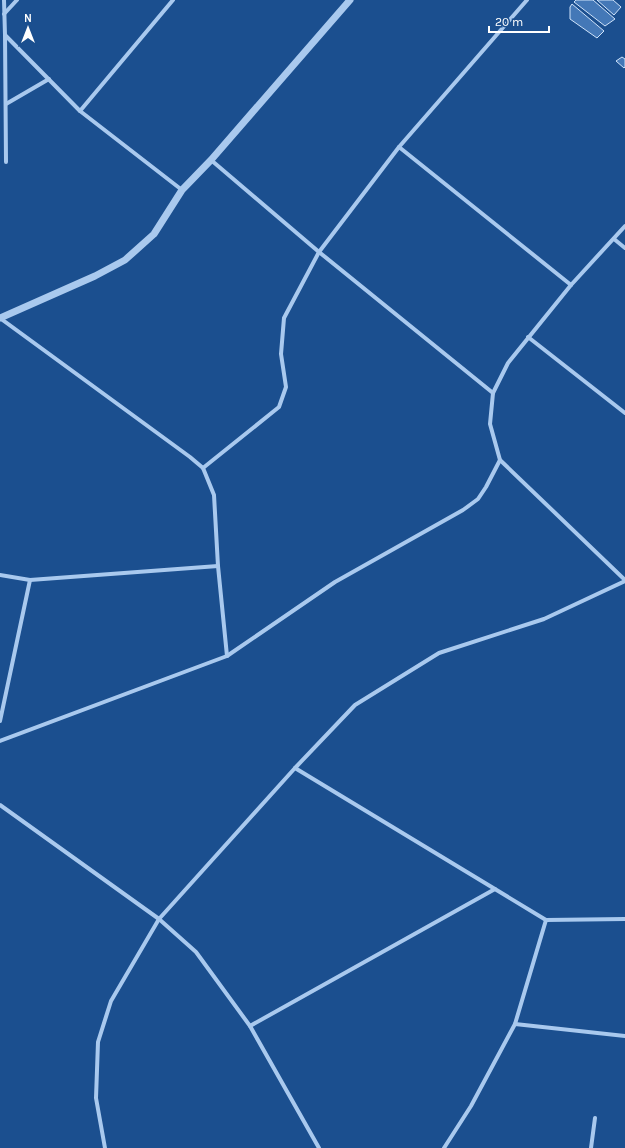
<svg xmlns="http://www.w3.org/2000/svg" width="625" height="1148" viewBox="0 0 625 1148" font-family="Karla,sans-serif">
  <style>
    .building { fill: #4478b7; stroke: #cfe3fa }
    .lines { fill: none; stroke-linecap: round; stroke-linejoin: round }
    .minor { stroke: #a9c9ee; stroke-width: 4 }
    .tertiary { stroke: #a9c9ee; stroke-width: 7 }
  </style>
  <rect width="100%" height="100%" fill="#1b4f8f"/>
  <g class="building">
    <path d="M 576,0 L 593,0 L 615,19 L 605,26 L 574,2 Z"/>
    <path d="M 597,0 L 613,0 L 621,7 L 614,15 Z"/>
    <path d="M 572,4 L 604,31 L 597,38 L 570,19 L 570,7 Z"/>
    <path d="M 622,57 L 625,59 L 625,67 L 624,68 L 616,61 Z"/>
  </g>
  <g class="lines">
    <g class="minor">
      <path d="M 4,0 L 5,35 L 80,111 L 182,190"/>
      <path d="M 4,14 L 17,0"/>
      <path d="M 5,35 L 6,162"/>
      <path d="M 6,104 L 49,79"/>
      <path d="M 80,111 L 173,0"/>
      <path d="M 399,147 L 571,285"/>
      <path d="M 211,160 L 319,252 L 493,393"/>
      <path d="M 625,226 L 571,285 L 508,363 L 493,393 L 490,424 L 500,460 L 625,580"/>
      <path d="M 614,239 L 625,248"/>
      <path d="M 0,318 L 190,457 L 203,468 L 214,495 L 218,566 L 227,656"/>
      <path d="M 528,337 L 625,413"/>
      <path d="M 203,468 L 279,407 L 286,387 L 281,354 L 284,318 L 319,252 L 399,147 L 527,0"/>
      <path d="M 0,575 L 30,580 L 218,566"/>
      <path d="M 0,721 L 30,580"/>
      <path d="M 0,741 L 227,656 L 335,582 L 463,510 L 478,499 L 486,487 L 500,460"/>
      <path d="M 295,768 L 546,920 L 625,919"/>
      <path d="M 0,805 L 159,919 L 196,952 L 250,1026 L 319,1148"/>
      <path d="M 515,1024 L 625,1036"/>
      <path d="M 250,1026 L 495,889"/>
      <path d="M 105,1148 L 96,1098 L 98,1042 L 111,1001 L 159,919 L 295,768 L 355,705 L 439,653 L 544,619 L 625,581"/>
      <path d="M 444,1148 L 471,1106 L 515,1024 L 546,920"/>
      <path d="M 591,1148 L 595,1118"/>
    </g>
    <path class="tertiary" d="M 0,318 L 95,276 L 125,260 L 154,234 L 182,190 L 211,160 L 350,0"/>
  </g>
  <g transform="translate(28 28)" stroke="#1b4f8f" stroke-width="3" paint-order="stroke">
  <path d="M0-3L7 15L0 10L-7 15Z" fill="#ffffff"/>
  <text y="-6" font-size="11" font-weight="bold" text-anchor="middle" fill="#ffffff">N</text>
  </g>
  <path d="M489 26v6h60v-6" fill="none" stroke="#ffffff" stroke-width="2"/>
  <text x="495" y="26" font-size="12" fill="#ffffff" stroke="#1b4f8f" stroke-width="3" paint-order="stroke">20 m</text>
</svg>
